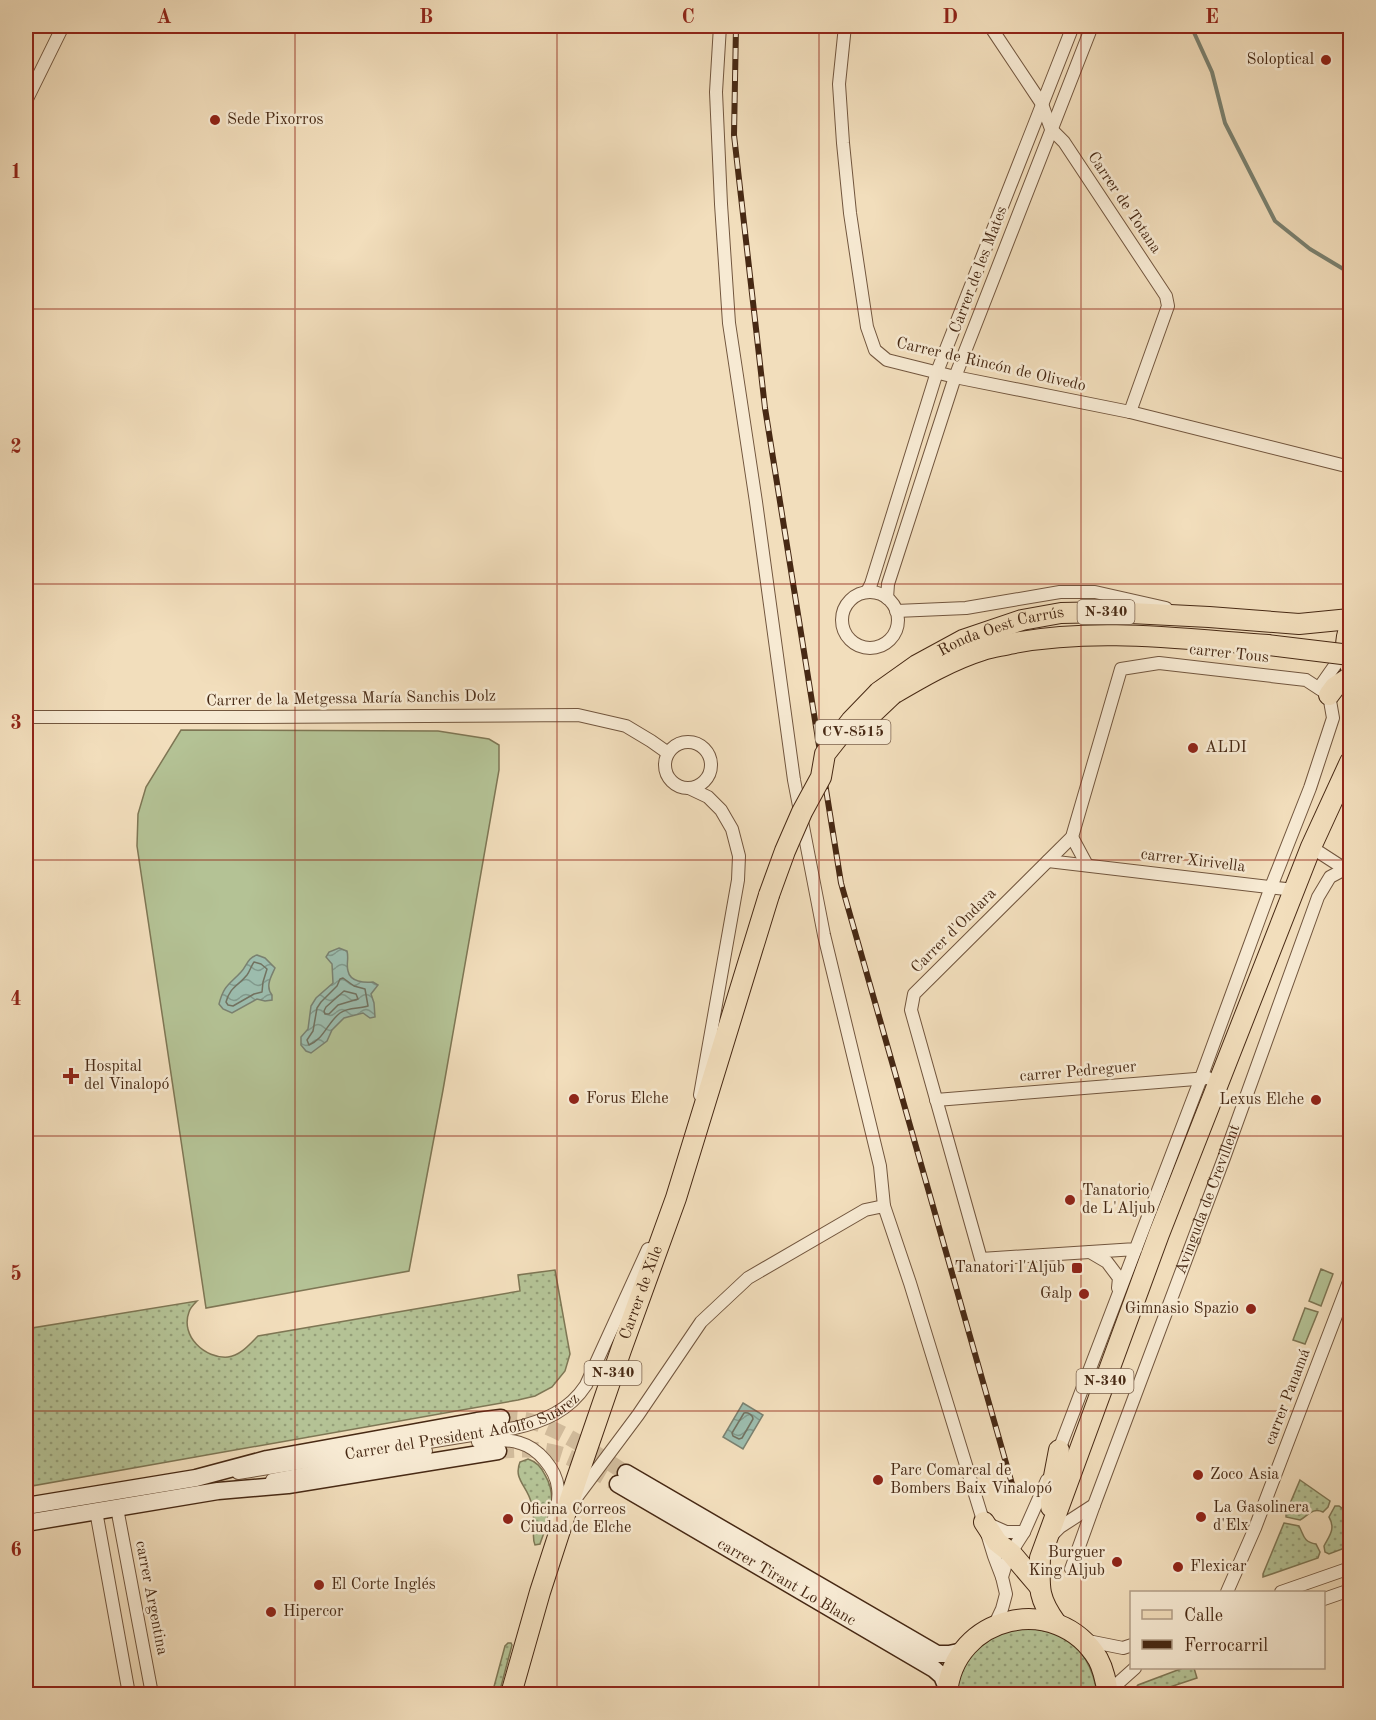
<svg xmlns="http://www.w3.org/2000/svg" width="1376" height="1720" viewBox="0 0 1376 1720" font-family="'Old Standard TT',serif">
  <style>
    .grass { fill: #b4c295; stroke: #7e7654; stroke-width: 1.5 }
    .garden { fill: url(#garden-dots); stroke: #7e7654; stroke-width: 1.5 }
    .water { fill: url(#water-waves); stroke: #7a8170; stroke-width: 1.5 }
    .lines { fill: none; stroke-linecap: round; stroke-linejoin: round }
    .shore { stroke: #727260; stroke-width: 1.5 }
    .stream { stroke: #7a8170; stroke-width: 4 }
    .secondary-tunnel { stroke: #d0ba9a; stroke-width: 16; stroke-dasharray: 16 8; stroke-linecap: butt }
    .minor-casing { stroke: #72563e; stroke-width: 14 }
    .secondary-casing { stroke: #472914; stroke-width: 19 }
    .primary-casing { stroke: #472914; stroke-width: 22 }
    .trunk-casing { stroke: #472914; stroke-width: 22 }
    .minor { stroke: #f7ead3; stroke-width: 12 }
    .secondary { stroke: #f7ead3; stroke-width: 16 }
    .primary { stroke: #f2debc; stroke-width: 20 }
    .trunk { stroke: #f2debc; stroke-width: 20 }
    .rail-casing { stroke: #472914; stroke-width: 6 }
    .rail { stroke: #f7ead3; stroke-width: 4; stroke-dasharray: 11; stroke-linecap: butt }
    .primary-bridge-casing { stroke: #472914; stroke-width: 22; stroke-linecap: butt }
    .trunk-bridge-casing { stroke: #472914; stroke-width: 22; stroke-linecap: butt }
    .primary-bridge { stroke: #f2debc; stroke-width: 20 }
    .trunk-bridge { stroke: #f2debc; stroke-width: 20 }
    .grid { fill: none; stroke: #8f2418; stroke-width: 1.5; stroke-opacity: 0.55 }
    .poi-dot { fill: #8f2418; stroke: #f7ead3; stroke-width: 2 }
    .labels { text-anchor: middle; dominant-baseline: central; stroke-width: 5; stroke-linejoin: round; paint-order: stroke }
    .shield { fill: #f7ead3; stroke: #7c634d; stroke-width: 1.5 }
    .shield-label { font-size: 15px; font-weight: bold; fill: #472914 }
    .poi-label { font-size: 16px; fill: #472914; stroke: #f7ead3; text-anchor: start }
    .street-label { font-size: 16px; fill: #472914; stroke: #f7ead3 }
    .neatline { fill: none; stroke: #8f2418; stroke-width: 2 }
    .grid-label { font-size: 20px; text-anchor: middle; font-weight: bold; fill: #8f2418 }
  </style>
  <defs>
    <pattern id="garden-dots" width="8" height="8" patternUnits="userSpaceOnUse" patternTransform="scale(1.5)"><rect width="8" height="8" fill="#b4c295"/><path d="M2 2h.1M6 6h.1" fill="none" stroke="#949e78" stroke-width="1.8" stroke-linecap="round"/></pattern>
    <pattern id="water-waves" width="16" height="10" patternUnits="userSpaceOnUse" patternTransform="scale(1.5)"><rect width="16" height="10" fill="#9cbcad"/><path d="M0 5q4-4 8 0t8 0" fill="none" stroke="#81998c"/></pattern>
  </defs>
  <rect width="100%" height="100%" fill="#f2debc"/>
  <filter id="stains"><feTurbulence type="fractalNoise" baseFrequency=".00333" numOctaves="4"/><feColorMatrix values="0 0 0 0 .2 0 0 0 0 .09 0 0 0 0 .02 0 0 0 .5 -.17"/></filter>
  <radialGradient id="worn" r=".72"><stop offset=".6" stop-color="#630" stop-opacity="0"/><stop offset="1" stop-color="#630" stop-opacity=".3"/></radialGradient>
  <g class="grass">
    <path d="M 181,730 L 438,731 L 489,739 L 499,745 L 499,770 L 443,1090 L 409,1271 L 206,1308 L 137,846 L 138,814 L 146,787 Z"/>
    <path d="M 1321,1269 L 1333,1274 L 1321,1306 L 1309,1301 Z"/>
    <path d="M 1305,1308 L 1318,1312 L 1305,1344 L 1293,1340 Z"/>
  </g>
  <g class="garden">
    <path d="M 555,1270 L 570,1354 L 565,1371 L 552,1387 L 535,1396 L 518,1400 L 26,1487 L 26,1329 L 197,1301 C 194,1304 190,1308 189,1312 C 180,1336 205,1359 228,1357 C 240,1356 250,1344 258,1336 L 520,1291 L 518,1275 Z"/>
    <path d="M 528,1459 C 537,1462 541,1467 545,1475 C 559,1498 548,1521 540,1544 L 535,1545 C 532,1538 534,1533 534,1526 C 534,1517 533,1510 531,1502 C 527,1486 513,1479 520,1462 Z"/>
    <path d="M 1300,1480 L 1330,1501 L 1328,1507 L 1323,1512 C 1312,1507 1308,1516 1300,1520 L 1286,1517 L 1286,1513 Z"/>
    <path d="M 1335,1506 L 1339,1506 L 1350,1514 L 1350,1546 L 1329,1554 L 1325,1552 L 1324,1546 C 1329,1536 1336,1529 1329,1517 Z"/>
    <path d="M 1284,1523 L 1299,1526 C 1304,1535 1303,1542 1316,1544 L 1320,1552 L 1318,1558 L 1263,1577 L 1263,1574 Z"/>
    <path d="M 1029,1627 C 1038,1630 1048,1631 1057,1634 C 1082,1644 1094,1670 1097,1694 L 957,1694 L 959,1677 L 966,1663 L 975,1651 L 999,1633 Z"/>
    <path d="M 508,1643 L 511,1643 L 512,1645 L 499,1694 L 492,1694 L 505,1646 Z"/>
    <path d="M 1183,1668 L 1194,1668 L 1197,1678 L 1149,1694 L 1131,1694 L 1138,1685 Z"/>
  </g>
  <g class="water">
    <path d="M 339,948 L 347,951 C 349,959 346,964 348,971 C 350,982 365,983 373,982 L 378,985 L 371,994 L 374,1003 L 375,1017 L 370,1018 L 363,1013 L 344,1018 L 332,1030 L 327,1041 L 311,1053 L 306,1051 L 301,1045 L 301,1037 L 308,1029 L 311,1006 L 316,998 L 333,983 L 332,964 L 326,957 L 329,952 Z"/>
    <path d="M 257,955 L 265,958 L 275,968 C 271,977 265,986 272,995 L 272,1000 L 265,1001 L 257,999 L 232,1013 L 223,1009 L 219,1004 C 224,985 229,985 241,972 C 247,966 247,958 257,955 Z"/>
    <path d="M 743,1403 L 763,1415 L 743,1449 L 723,1437 Z"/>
  </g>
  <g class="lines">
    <g class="shore">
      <path d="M 254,962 L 261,964 L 267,969 L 263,982 L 262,992 L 254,994 L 233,1006 L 228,1005 L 226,1002 C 230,987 238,986 247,975 C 250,971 251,966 254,962 Z"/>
      <path d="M 343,978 L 354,986 L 365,989 L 368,1006 C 360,1009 348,1007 340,1013 C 327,1023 324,1039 309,1045 L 307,1040 L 313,1031 L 317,1008 L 321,1002 L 337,986 L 340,979 Z"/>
      <path d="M 344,991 L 356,994 L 358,999 L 338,1005 L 329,1014 L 325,1014 L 324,1011 L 326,1007 Z"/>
      <path d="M 744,1413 C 748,1412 753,1415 753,1419 L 742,1438 L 739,1439 L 733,1436 L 732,1433 Z"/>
    </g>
    <path class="stream" d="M 1191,26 L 1212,72 L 1225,123 L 1275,221 L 1310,249 L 1350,273"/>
    <g class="secondary-tunnel">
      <path d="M 501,1418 C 507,1419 514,1418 520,1419 C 556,1424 595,1454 626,1473"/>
      <path d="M 498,1451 C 518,1449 540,1448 559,1454 C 578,1459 600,1475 618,1484"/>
    </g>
    <defs>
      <g id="minor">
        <path d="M 720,26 L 716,92 L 721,204 L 729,323 L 756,502 L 794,780 L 824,935 L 880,1166 L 884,1206"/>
        <path d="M 845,26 L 839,84 L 843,143 L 850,213 L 867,327 L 875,350 L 887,360 L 955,377 L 1130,412 L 1350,467"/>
        <path d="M 990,26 L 1042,104 L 1051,129 L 1064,142 L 1166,296 L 1168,306 L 1130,412"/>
        <path d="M 26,101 L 63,26"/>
        <path d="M 867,592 L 871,584 L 937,372 L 1073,26"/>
        <circle cx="870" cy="620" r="28"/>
        <path d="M 887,598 L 888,584 L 955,377 L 1092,26"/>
        <path d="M 896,611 L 966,608 L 1060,592 L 1095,592 L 1166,608"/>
        <path d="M 1319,688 L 1345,651"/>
        <path d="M 26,717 L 255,717 L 578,715 L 626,726 L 651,741 L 668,753"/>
        <circle cx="688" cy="765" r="23"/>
        <path d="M 689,788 L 708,797 L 721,810 L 732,829 L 739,856 L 738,880 L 700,1095"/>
        <path d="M 1072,837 L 1087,865"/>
        <path d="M 1311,847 L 1345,869 L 1349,870"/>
        <path d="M 1048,861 L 1294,890"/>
        <path d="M 936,1100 L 1208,1078"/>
        <path d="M 1090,1252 L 1107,1262 L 1119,1278 L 1118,1288"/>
        <path d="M 478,1442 C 491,1440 508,1439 520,1443 C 538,1448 556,1469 558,1488 C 560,1500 556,1513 552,1525"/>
        <path d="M 1057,1455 L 1201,1078 L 1271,887 L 1310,788 L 1333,718 L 1329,695 L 1306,680 L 1159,663 L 1121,669 L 1072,837 L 914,994 L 911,1010 L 981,1259 L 1136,1249"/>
        <path id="s1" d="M 238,1473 L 515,1428 C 544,1421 569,1411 586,1385 L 648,1249"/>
        <path d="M 272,1480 L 426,1451"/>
        <path d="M 576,1498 L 638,1415 L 701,1322 L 748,1278 L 865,1210 L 884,1206 L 910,1283 L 994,1556 L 1002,1577"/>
        <path d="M 117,1508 L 152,1694"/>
        <path d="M 96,1511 L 129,1694"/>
        <path d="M 988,1524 L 1006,1532 L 1024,1532"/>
        <path id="s2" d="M 1052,1535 L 1060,1527 L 1094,1505 L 1224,1158 L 1318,897 L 1330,877 L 1345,869"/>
        <path d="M 1071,1569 L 1094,1505"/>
        <path d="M 1227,1592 L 1255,1528 L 1350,1279"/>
        <path d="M 1281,1592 L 1350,1568"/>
        <path d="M 1324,1599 L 1350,1590"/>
        <path d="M 994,1626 L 1002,1609 L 1006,1594 L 1002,1577 L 1008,1557 L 1024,1532 L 1047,1480"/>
        <path d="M 1083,1640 L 1123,1648 L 1132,1645"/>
        <path d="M 1110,1694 L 1116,1685 L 1135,1668"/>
      </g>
      <g id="secondary">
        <path d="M 626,1473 L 937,1654 L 949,1654 L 963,1651"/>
        <path id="s3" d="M 618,1484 L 934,1669 L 942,1676 L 947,1688"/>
        <path d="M 26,1506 L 196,1478 L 267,1459 L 477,1421 L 501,1418"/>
        <path d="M 26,1523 L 218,1491 L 288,1485 L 498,1451"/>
      </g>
      <path id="primary" d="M 893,694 C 922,677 951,660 983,650 C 991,647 1001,646 1009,644 C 1094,627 1182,639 1268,645"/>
      <g id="trunk">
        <path d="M 1350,627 C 1344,641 1346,651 1350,665"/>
        <path id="s4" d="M 879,692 L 917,665 L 963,640 L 1022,620 L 1061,613 L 1111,612 L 1209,617 L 1299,624 L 1350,619"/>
        <path d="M 1329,695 L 1335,687 L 1350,677"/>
        <path d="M 1051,1507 L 1051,1492 L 1059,1450"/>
        <path d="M 984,1522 L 997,1542 L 1011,1553 L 1039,1586"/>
        <path d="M 1056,1623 C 1038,1598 1039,1588 1040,1558 L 1159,1234 L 1311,847 L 1350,762"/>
        <path id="s5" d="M 511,1694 L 540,1592 L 576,1481 L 621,1350 L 676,1198 L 769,895"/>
        <path d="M 947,1694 C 953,1615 1057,1591 1098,1659 C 1104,1670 1106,1682 1108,1694"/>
      </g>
    </defs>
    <use href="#minor" class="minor-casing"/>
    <use href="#secondary" class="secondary-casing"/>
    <use href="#primary" class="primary-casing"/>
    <use href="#trunk" class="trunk-casing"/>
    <use href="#minor" class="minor"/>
    <use href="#secondary" class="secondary"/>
    <use href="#primary" class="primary"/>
    <use href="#trunk" class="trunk"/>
    <defs>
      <path id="rail" d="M 736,26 L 734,135 L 765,408 L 841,883 L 1014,1491"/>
    </defs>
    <use href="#rail" class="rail-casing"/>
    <use href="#rail" class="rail"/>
    <defs>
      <g id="primary-bridge">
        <path d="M 1268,645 L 1350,655"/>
        <path d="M 856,729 L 893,694"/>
      </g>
      <path id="trunk-bridge" d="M 769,895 L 785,851 L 802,812 L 821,777 L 825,754 L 851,721 L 879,692"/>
    </defs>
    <use href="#primary-bridge" class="primary-bridge-casing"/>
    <use href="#trunk-bridge" class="trunk-bridge-casing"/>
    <use href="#primary-bridge" class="primary-bridge"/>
    <use href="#trunk-bridge" class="trunk-bridge"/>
  </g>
  <path class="grid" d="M 295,26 L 295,1694M 557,26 L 557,1694M 819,26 L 819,1694M 1081,26 L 1081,1694M 26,309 L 1350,309M 26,584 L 1350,584M 26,860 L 1350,860M 26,1136 L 1350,1136M 26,1411 L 1350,1411"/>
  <g class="poi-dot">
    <circle cx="1326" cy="60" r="6"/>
    <circle cx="215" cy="120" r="6"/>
    <circle cx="1193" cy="748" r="6"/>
    <path d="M68 1067h6v6h6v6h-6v6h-6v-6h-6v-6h6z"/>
    <circle cx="574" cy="1099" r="6"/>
    <circle cx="1316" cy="1100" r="6"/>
    <circle cx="1070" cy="1200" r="6"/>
    <rect x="1071" y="1262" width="12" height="12" rx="3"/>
    <circle cx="1084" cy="1294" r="6"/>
    <circle cx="1251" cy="1309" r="6"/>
    <circle cx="1198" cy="1475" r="6"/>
    <circle cx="878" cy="1480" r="6"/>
    <circle cx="1201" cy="1517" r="6"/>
    <circle cx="508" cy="1519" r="6"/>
    <circle cx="1117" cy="1562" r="6"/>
    <circle cx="1178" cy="1567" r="6"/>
    <circle cx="319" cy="1585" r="6"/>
    <circle cx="271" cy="1612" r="6"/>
  </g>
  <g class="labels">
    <g class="shield">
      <rect x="1077.5" y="600" width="57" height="24" rx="4.5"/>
      <rect x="815.5" y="720" width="75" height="24" rx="4.5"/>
      <rect x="584.5" y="1361" width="57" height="24" rx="4.5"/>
      <rect x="1076.5" y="1369" width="57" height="24" rx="4.5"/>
    </g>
    <g class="shield-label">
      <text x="1106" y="612">N-340</text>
      <text x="853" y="732">CV-8515</text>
      <text x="613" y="1373">N-340</text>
      <text x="1105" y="1381">N-340</text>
    </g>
    <g class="poi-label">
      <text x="1314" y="60" text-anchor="end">Soloptical</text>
      <text x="227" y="120">Sede Pixorros</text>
      <text x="1205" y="748">ALDI</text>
      <text x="84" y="1067">Hospital<tspan x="84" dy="18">del Vinalopó</tspan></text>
      <text x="586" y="1099">Forus Elche</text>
      <text x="1304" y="1100" text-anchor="end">Lexus Elche</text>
      <text x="1082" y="1191">Tanatorio<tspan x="1082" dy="18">de L'Aljub</tspan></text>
      <text x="1065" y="1268" text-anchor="end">Tanatori l'Aljub</text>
      <text x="1072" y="1294" text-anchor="end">Galp</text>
      <text x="1239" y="1309" text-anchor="end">Gimnasio Spazio</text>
      <text x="890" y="1471">Parc Comarcal de<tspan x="890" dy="18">Bombers Baix Vinalopó</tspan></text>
      <text x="1210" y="1475">Zoco Asia</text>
      <text x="1213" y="1508">La Gasolinera<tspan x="1213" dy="18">d'Elx</tspan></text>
      <text x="520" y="1510">Oficina Correos<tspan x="520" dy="18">Ciudad de Elche</tspan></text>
      <text x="1105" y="1553" text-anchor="end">Burguer<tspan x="1105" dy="18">King Aljub</tspan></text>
      <text x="1190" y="1567">Flexicar</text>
      <text x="331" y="1585">El Corte Inglés</text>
      <text x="283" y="1612">Hipercor</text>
    </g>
    <g class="street-label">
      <text transform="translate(1124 203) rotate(56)">Carrer de Totana</text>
      <text transform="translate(979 270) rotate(-69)">Carrer de les Mates</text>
      <text transform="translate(991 365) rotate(13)">Carrer de Rincón de Olivedo</text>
      <text stroke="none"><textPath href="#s4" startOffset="138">Ronda Oest Carrús</textPath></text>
      <text transform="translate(1229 654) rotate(6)">carrer Tous</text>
      <text transform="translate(351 699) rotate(-1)">Carrer de la Metgessa María Sanchis Dolz</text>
      <text transform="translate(1193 861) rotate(7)">carrer Xirivella</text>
      <text transform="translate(954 931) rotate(-45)">Carrer d'Ondara</text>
      <text transform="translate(1078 1072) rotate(-5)">carrer Pedreguer</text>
      <text stroke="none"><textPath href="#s2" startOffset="378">Avinguda de Crevillent</textPath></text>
      <text stroke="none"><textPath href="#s5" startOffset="422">Carrer de Xile</textPath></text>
      <text transform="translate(1288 1397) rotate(-69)">carrer Panamá</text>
      <text stroke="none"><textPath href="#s1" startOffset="230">Carrer del President Adolfo Suárez</textPath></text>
      <text stroke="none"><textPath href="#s3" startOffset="195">carrer Tirant Lo Blanc</textPath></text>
      <text transform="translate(151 1598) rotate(79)">carrer Argentina</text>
    </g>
  </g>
  <rect width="1376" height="1720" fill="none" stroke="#f2debc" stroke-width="66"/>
  <rect x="1130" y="1591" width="195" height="78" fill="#f7ead3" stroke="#b19d87" stroke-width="1.5"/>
  <rect x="1142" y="1610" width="30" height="9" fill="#f2debc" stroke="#b19d87" stroke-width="1.5"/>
  <text x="1184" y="1621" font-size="18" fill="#472914">Calle</text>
  <rect x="1142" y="1640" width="30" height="9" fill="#472914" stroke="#b19d87" stroke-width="1.5"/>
  <text x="1184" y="1651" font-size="18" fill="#472914">Ferrocarril</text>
  <rect x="33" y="33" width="1310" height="1654" class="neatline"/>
  <g class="grid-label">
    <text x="164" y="23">A</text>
    <text x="426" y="23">B</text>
    <text x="688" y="23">C</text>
    <text x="950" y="23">D</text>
    <text x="1212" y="23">E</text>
    <text x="16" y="178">1</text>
    <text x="16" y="453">2</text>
    <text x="16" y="729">3</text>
    <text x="16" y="1005">4</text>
    <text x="16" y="1280">5</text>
    <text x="16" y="1556">6</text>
  </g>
  <rect width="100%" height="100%" filter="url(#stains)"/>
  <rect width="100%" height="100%" fill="url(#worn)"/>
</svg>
